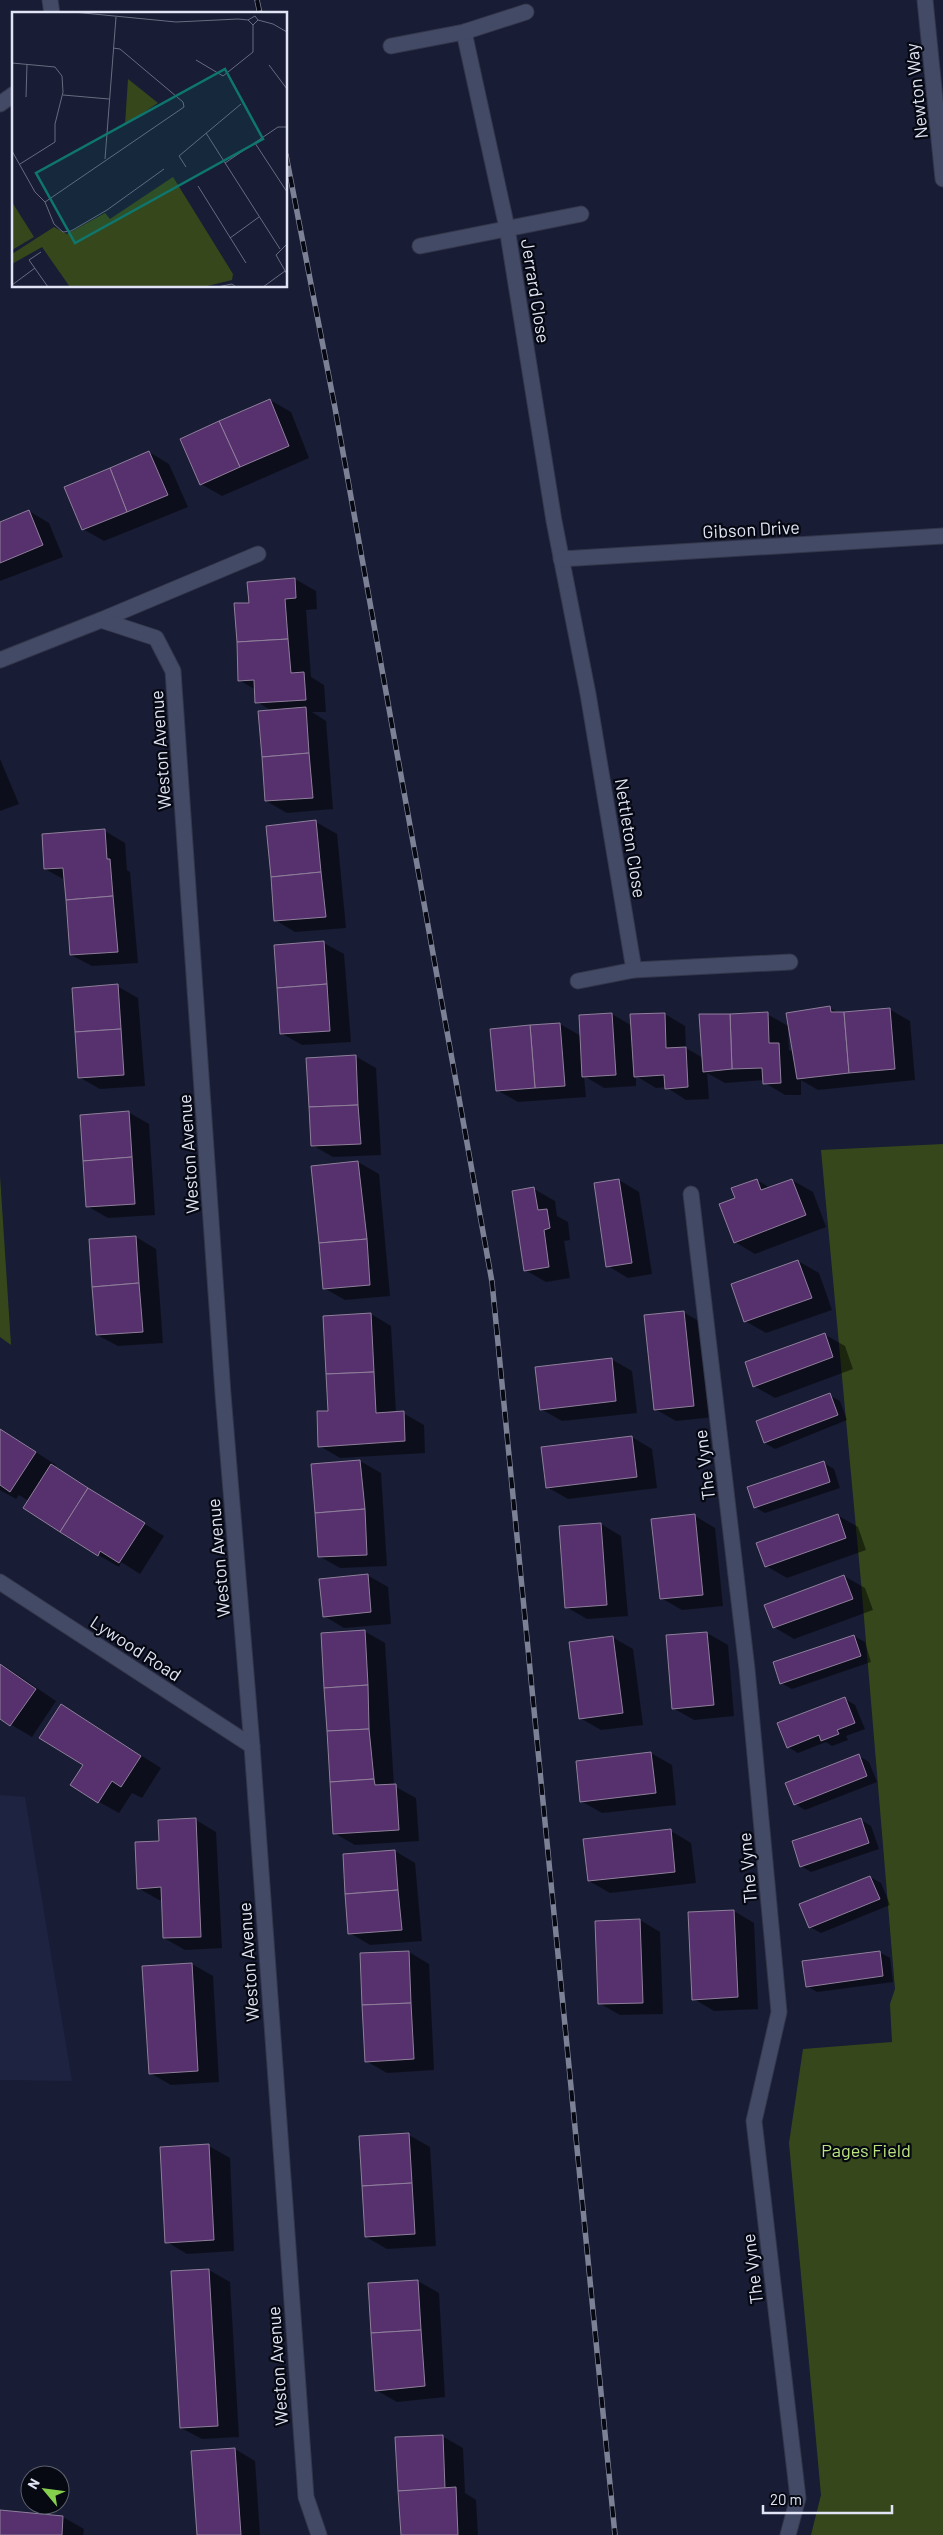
<svg xmlns="http://www.w3.org/2000/svg" width="943" height="2535" viewBox="0 0 943 2535" font-family="Barlow,sans-serif">
  <style>
    .built { fill: #1e2341 }
    .green { fill: #36481b }
    .shadow { fill: #0007; fill-rule: evenodd }
    .building { fill: #56316d; stroke: #8f7f9b }
    .lines { fill: none; stroke-linecap: round; stroke-linejoin: round }
    .minor-casing { stroke: #34374b; stroke-width: 17 }
    .minor { stroke: #434a65; stroke-width: 15 }
    .rail-casing { stroke: #7d8195; stroke-width: 5.5 }
    .rail { stroke: #060812; stroke-width: 4; stroke-dasharray: 11; stroke-linecap: butt }
    .labels { text-anchor: middle; dominant-baseline: central; stroke-width: 4.5; stroke-linejoin: round; paint-order: stroke }
    .street-label { font-size: 18px; fill: #e0e4f5; stroke: #060812 }
    .park-label { font-size: 18px; fill: #bbe480; stroke: #060812 }
    .inset-road { fill: none; stroke: #686c81; stroke-width: 1 }
    .view { fill: #0f766e; fill-opacity: 0.15; stroke: #0f766e; stroke-width: 2.5 }
    .inset-edge { fill: none; stroke: #e0e4f5; stroke-width: 2.5 }
  </style>
  <rect width="100%" height="100%" fill="#181c34"/>
  <path class="built" d="M 0,1795 L 25,1797 L 72,2081 L 0,2080 Z"/>
  <g class="green">
    <path d="M 943,1144 L 943,2535 L 811,2535 L 821,2495 L 789,2143 L 803,2049 L 892,2042 L 890,2004 L 895,1989 L 861,1582 L 821,1150 Z"/>
    <path d="M 0,1176 L 11,1345 L 0,1337 Z"/>
  </g>
  <g class="shadow">
    <path d="M 270,400 L 291,412 L 309,458 L 222,496 L 201,484 Z"/>
    <path d="M 149,452 L 169,464 L 188,507 L 104,541 L 83,529 Z"/>
    <path d="M 29,511 L 49,523 L 63,557 L 0,581 L 0,523 Z"/>
    <path d="M 295,579 L 316,591 L 317,609 L 306,610 L 311,677 L 324,685 L 326,712 L 312,712 L 326,721 L 333,809 L 287,813 L 266,801 L 272,711 L 257,702 L 256,690 L 239,680 L 250,604 Z"/>
    <path d="M 0,759 L 19,804 L 0,811 Z"/>
    <path d="M 316,822 L 337,834 L 346,928 L 295,932 L 275,920 Z"/>
    <path d="M 105,831 L 125,843 L 127,870 L 130,872 L 138,963 L 92,966 L 71,955 L 65,880 L 45,869 Z"/>
    <path d="M 324,943 L 344,954 L 351,1042 L 302,1045 L 281,1033 Z"/>
    <path d="M 117,986 L 138,998 L 145,1086 L 100,1089 L 79,1077 Z"/>
    <path d="M 830,1008 L 839,1013 L 889,1009 L 910,1021 L 915,1080 L 818,1090 L 801,1080 L 801,1095 L 785,1095 L 765,1083 L 764,1080 L 725,1083 L 707,1073 L 709,1099 L 686,1100 L 666,1087 L 656,1088 L 636,1076 L 636,1086 L 604,1088 L 584,1076 L 586,1097 L 518,1102 L 497,1090 L 560,1024 L 581,1036 L 612,1014 L 632,1026 L 665,1014 L 685,1026 L 686,1048 L 703,1058 L 767,1014 L 790,1027 ZM 788,1029 L 790,1029 L 794,1052 L 789,1050 Z"/>
    <path d="M 355,1056 L 376,1068 L 381,1155 L 333,1157 L 312,1145 Z"/>
    <path d="M 128,1112 L 149,1124 L 155,1215 L 108,1218 L 87,1206 Z"/>
    <path d="M 358,1162 L 379,1174 L 390,1296 L 345,1300 L 324,1288 L 313,1167 Z"/>
    <path d="M 619,1180 L 639,1192 L 652,1274 L 628,1278 L 608,1266 Z"/>
    <path d="M 757,1180 L 770,1188 L 792,1180 L 813,1192 L 826,1227 L 755,1254 L 735,1242 L 736,1199 Z"/>
    <path d="M 534,1189 L 555,1201 L 557,1216 L 568,1222 L 570,1240 L 564,1241 L 570,1278 L 546,1282 L 525,1270 Z"/>
    <path d="M 136,1237 L 156,1249 L 163,1343 L 118,1346 L 97,1335 Z"/>
    <path d="M 798,1261 L 819,1273 L 832,1310 L 766,1333 L 745,1321 Z"/>
    <path d="M 683,1312 L 704,1324 L 714,1417 L 676,1421 L 655,1409 Z"/>
    <path d="M 371,1314 L 391,1326 L 396,1413 L 403,1413 L 424,1425 L 425,1453 L 340,1458 L 320,1446 L 330,1412 Z"/>
    <path d="M 824,1334 L 845,1346 L 853,1369 L 775,1398 L 754,1386 Z"/>
    <path d="M 611,1359 L 632,1371 L 637,1413 L 562,1421 L 541,1409 Z"/>
    <path d="M 829,1395 L 840,1401 L 847,1420 L 775,1449 L 765,1443 Z"/>
    <path d="M 0,1429 L 56,1465 L 54,1467 L 164,1536 L 140,1574 L 121,1562 L 119,1567 L 98,1555 L 29,1501 L 19,1495 L 16,1499 L 0,1490 Z"/>
    <path d="M 632,1437 L 652,1449 L 657,1488 L 568,1499 L 547,1487 Z"/>
    <path d="M 360,1461 L 381,1473 L 387,1566 L 340,1568 L 319,1556 L 313,1465 Z"/>
    <path d="M 824,1463 L 834,1469 L 840,1488 L 765,1513 L 755,1507 Z"/>
    <path d="M 837,1515 L 858,1527 L 866,1550 L 787,1578 L 766,1566 Z"/>
    <path d="M 695,1516 L 715,1528 L 723,1606 L 682,1610 L 661,1598 Z"/>
    <path d="M 601,1524 L 621,1536 L 628,1616 L 587,1619 L 566,1607 Z"/>
    <path d="M 367,1575 L 388,1587 L 391,1624 L 344,1628 L 324,1616 Z"/>
    <path d="M 844,1576 L 865,1588 L 873,1610 L 794,1639 L 774,1627 Z"/>
    <path d="M 364,1631 L 385,1643 L 394,1786 L 416,1798 L 419,1841 L 355,1845 L 334,1833 Z"/>
    <path d="M 707,1633 L 728,1645 L 734,1716 L 694,1720 L 673,1708 Z"/>
    <path d="M 854,1636 L 865,1642 L 871,1662 L 792,1689 L 781,1683 Z"/>
    <path d="M 612,1637 L 633,1649 L 643,1725 L 601,1730 L 580,1718 Z"/>
    <path d="M 0,1663 L 56,1701 L 32,1737 L 0,1718 Z"/>
    <path d="M 845,1699 L 855,1705 L 865,1729 L 846,1736 L 848,1740 L 832,1746 L 826,1742 L 798,1753 L 788,1747 Z"/>
    <path d="M 82,1718 L 161,1768 L 142,1798 L 132,1793 L 119,1813 L 99,1802 Z"/>
    <path d="M 651,1753 L 672,1765 L 676,1805 L 602,1813 L 581,1801 Z"/>
    <path d="M 859,1756 L 869,1762 L 877,1782 L 805,1810 L 795,1804 Z"/>
    <path d="M 196,1820 L 216,1832 L 222,1948 L 185,1950 L 164,1938 L 163,1900 L 159,1900 L 138,1888 L 160,1842 Z"/>
    <path d="M 861,1820 L 871,1826 L 879,1849 L 811,1872 L 801,1866 Z"/>
    <path d="M 671,1831 L 691,1843 L 696,1883 L 610,1893 L 589,1881 Z"/>
    <path d="M 395,1851 L 415,1863 L 422,1941 L 370,1945 L 350,1933 Z"/>
    <path d="M 870,1877 L 881,1883 L 890,1905 L 821,1933 L 810,1927 Z"/>
    <path d="M 734,1911 L 754,1923 L 758,2009 L 714,2011 L 694,1999 Z"/>
    <path d="M 640,1920 L 660,1932 L 663,2014 L 620,2015 L 599,2003 Z"/>
    <path d="M 409,1952 L 429,1964 L 434,2070 L 387,2073 L 366,2061 Z"/>
    <path d="M 879,1952 L 890,1958 L 893,1982 L 817,1992 L 807,1986 Z"/>
    <path d="M 192,1964 L 213,1976 L 219,2082 L 171,2085 L 150,2073 L 144,1967 Z"/>
    <path d="M 409,2135 L 430,2147 L 436,2246 L 387,2249 L 366,2237 L 360,2137 Z"/>
    <path d="M 209,2146 L 230,2158 L 234,2251 L 187,2254 L 167,2242 Z"/>
    <path d="M 209,2270 L 230,2282 L 239,2437 L 202,2439 L 181,2428 Z"/>
    <path d="M 418,2281 L 439,2293 L 445,2397 L 397,2402 L 376,2390 L 370,2284 Z"/>
    <path d="M 442,2436 L 463,2448 L 465,2493 L 476,2500 L 478,2535 L 402,2535 Z"/>
    <path d="M 235,2449 L 255,2461 L 260,2535 L 198,2535 Z"/>
    <path d="M 0,2512 L 63,2517 L 84,2529 L 83,2535 L 0,2535 Z"/>
  </g>
  <g class="building">
    <path d="M 270,399 L 289,446 L 240,467 L 219,421 Z"/>
    <path d="M 219,421 L 240,467 L 200,485 L 180,439 Z"/>
    <path d="M 149,451 L 168,495 L 127,512 L 110,468 Z"/>
    <path d="M 110,468 L 127,512 L 82,530 L 64,487 Z"/>
    <path d="M 29,510 L 43,545 L 0,563 L 0,522 Z"/>
    <path d="M 295,578 L 296,598 L 285,599 L 288,639 L 237,642 L 234,603 L 249,603 L 247,582 Z"/>
    <path d="M 288,639 L 291,673 L 304,672 L 306,700 L 255,703 L 254,680 L 238,681 L 237,642 Z"/>
    <path d="M 306,707 L 309,753 L 262,757 L 258,711 Z"/>
    <path d="M 309,753 L 313,798 L 265,801 L 262,757 Z"/>
    <path d="M 316,820 L 321,872 L 271,877 L 266,826 Z"/>
    <path d="M 105,829 L 107,859 L 110,859 L 113,896 L 66,900 L 63,868 L 44,869 L 42,834 Z"/>
    <path d="M 321,872 L 326,917 L 274,921 L 271,877 Z"/>
    <path d="M 113,896 L 118,952 L 70,955 L 66,900 Z"/>
    <path d="M 324,941 L 327,984 L 277,988 L 274,945 Z"/>
    <path d="M 118,984 L 121,1029 L 75,1032 L 72,988 Z"/>
    <path d="M 327,984 L 330,1031 L 280,1034 L 277,988 Z"/>
    <path d="M 830,1006 L 831,1012 L 844,1012 L 849,1073 L 797,1079 L 786,1013 Z"/>
    <path d="M 890,1008 L 895,1069 L 849,1073 L 844,1012 Z"/>
    <path d="M 768,1012 L 769,1043 L 779,1043 L 781,1083 L 763,1084 L 762,1068 L 732,1069 L 730,1014 Z"/>
    <path d="M 612,1013 L 616,1075 L 582,1077 L 579,1015 Z"/>
    <path d="M 665,1013 L 666,1048 L 686,1047 L 688,1087 L 665,1089 L 664,1075 L 634,1077 L 630,1014 Z"/>
    <path d="M 699,1014 L 730,1014 L 732,1069 L 703,1072 Z"/>
    <path d="M 560,1023 L 565,1086 L 535,1088 L 530,1025 Z"/>
    <path d="M 530,1025 L 535,1088 L 496,1091 L 490,1029 Z"/>
    <path d="M 121,1029 L 124,1075 L 78,1078 L 75,1032 Z"/>
    <path d="M 356,1055 L 358,1105 L 309,1107 L 306,1058 Z"/>
    <path d="M 358,1105 L 361,1144 L 311,1146 L 309,1107 Z"/>
    <path d="M 129,1111 L 132,1157 L 83,1161 L 80,1115 Z"/>
    <path d="M 132,1157 L 135,1204 L 86,1207 L 83,1161 Z"/>
    <path d="M 358,1161 L 367,1239 L 319,1243 L 311,1166 Z"/>
    <path d="M 619,1179 L 632,1263 L 606,1267 L 594,1183 Z"/>
    <path d="M 757,1179 L 761,1190 L 792,1179 L 806,1215 L 734,1243 L 719,1204 L 735,1198 L 731,1188 Z"/>
    <path d="M 534,1187 L 538,1210 L 547,1209 L 550,1228 L 544,1230 L 549,1267 L 524,1271 L 512,1191 Z"/>
    <path d="M 136,1236 L 139,1283 L 92,1287 L 89,1239 Z"/>
    <path d="M 367,1239 L 370,1285 L 323,1289 L 319,1243 Z"/>
    <path d="M 798,1260 L 812,1298 L 744,1322 L 731,1284 Z"/>
    <path d="M 139,1283 L 143,1332 L 96,1335 L 92,1287 Z"/>
    <path d="M 684,1311 L 694,1406 L 654,1410 L 644,1315 Z"/>
    <path d="M 371,1313 L 374,1372 L 326,1374 L 323,1316 Z"/>
    <path d="M 825,1333 L 833,1357 L 753,1387 L 745,1362 Z"/>
    <path d="M 612,1358 L 616,1401 L 540,1410 L 535,1367 Z"/>
    <path d="M 374,1372 L 376,1413 L 404,1411 L 405,1441 L 318,1447 L 317,1411 L 328,1411 L 326,1374 Z"/>
    <path d="M 830,1393 L 838,1415 L 764,1443 L 756,1421 Z"/>
    <path d="M 0,1429 L 36,1452 L 10,1492 L 0,1485 Z"/>
    <path d="M 632,1436 L 637,1477 L 546,1488 L 541,1447 Z"/>
    <path d="M 360,1460 L 365,1509 L 315,1513 L 311,1464 Z"/>
    <path d="M 824,1461 L 830,1482 L 754,1508 L 747,1487 Z"/>
    <path d="M 51,1464 L 88,1488 L 60,1532 L 23,1508 Z"/>
    <path d="M 88,1488 L 145,1523 L 119,1563 L 100,1551 L 98,1556 L 60,1532 Z"/>
    <path d="M 365,1509 L 367,1555 L 318,1557 L 315,1513 Z"/>
    <path d="M 695,1514 L 703,1595 L 660,1599 L 651,1519 Z"/>
    <path d="M 838,1514 L 846,1538 L 765,1567 L 756,1543 Z"/>
    <path d="M 601,1523 L 607,1605 L 565,1608 L 559,1526 Z"/>
    <path d="M 368,1574 L 371,1612 L 323,1617 L 319,1579 Z"/>
    <path d="M 844,1575 L 853,1599 L 773,1628 L 764,1605 Z"/>
    <path d="M 365,1630 L 368,1685 L 324,1688 L 321,1633 Z"/>
    <path d="M 707,1632 L 714,1705 L 672,1709 L 666,1635 Z"/>
    <path d="M 854,1635 L 861,1656 L 780,1684 L 773,1662 Z"/>
    <path d="M 613,1636 L 623,1713 L 579,1719 L 569,1642 Z"/>
    <path d="M 0,1664 L 36,1689 L 10,1726 L 0,1719 Z"/>
    <path d="M 368,1685 L 369,1729 L 327,1731 L 324,1688 Z"/>
    <path d="M 845,1697 L 855,1723 L 837,1730 L 839,1734 L 821,1741 L 819,1735 L 787,1748 L 777,1723 Z"/>
    <path d="M 61,1704 L 141,1756 L 121,1787 L 112,1781 L 98,1803 L 70,1785 L 83,1765 L 39,1738 Z"/>
    <path d="M 369,1729 L 374,1779 L 330,1782 L 327,1731 Z"/>
    <path d="M 651,1752 L 656,1793 L 580,1802 L 576,1761 Z"/>
    <path d="M 859,1754 L 867,1776 L 794,1805 L 785,1783 Z"/>
    <path d="M 374,1779 L 375,1785 L 396,1784 L 399,1830 L 333,1834 L 330,1782 Z"/>
    <path d="M 196,1818 L 201,1937 L 163,1938 L 161,1887 L 137,1889 L 135,1842 L 159,1841 L 158,1820 Z"/>
    <path d="M 861,1818 L 869,1843 L 800,1867 L 792,1841 Z"/>
    <path d="M 671,1829 L 675,1872 L 588,1881 L 583,1839 Z"/>
    <path d="M 395,1850 L 398,1890 L 345,1894 L 343,1854 Z"/>
    <path d="M 870,1876 L 880,1899 L 809,1928 L 799,1904 Z"/>
    <path d="M 398,1890 L 402,1930 L 348,1934 L 345,1894 Z"/>
    <path d="M 734,1910 L 738,1997 L 692,2000 L 688,1912 Z"/>
    <path d="M 640,1919 L 643,2003 L 598,2004 L 595,1921 Z"/>
    <path d="M 409,1951 L 411,2003 L 362,2005 L 360,1953 Z"/>
    <path d="M 880,1951 L 883,1976 L 806,1987 L 802,1961 Z"/>
    <path d="M 192,1963 L 198,2071 L 149,2074 L 142,1966 Z"/>
    <path d="M 411,2003 L 414,2059 L 365,2062 L 362,2005 Z"/>
    <path d="M 409,2133 L 412,2183 L 362,2186 L 359,2136 Z"/>
    <path d="M 209,2144 L 214,2240 L 165,2243 L 160,2147 Z"/>
    <path d="M 412,2183 L 415,2234 L 365,2237 L 362,2186 Z"/>
    <path d="M 209,2269 L 218,2426 L 180,2428 L 171,2271 Z"/>
    <path d="M 418,2280 L 421,2330 L 371,2333 L 368,2283 Z"/>
    <path d="M 421,2330 L 425,2386 L 375,2391 L 371,2333 Z"/>
    <path d="M 443,2435 L 445,2489 L 398,2491 L 395,2437 Z"/>
    <path d="M 235,2448 L 241,2535 L 197,2535 L 191,2451 Z"/>
    <path d="M 456,2487 L 458,2535 L 401,2535 L 398,2491 Z"/>
    <path d="M 0,2510 L 63,2516 L 62,2535 L 0,2535 Z"/>
  </g>
  <g class="lines">
    <defs>
      <g id="minor">
        <path d="M 50,0 L 52,14"/>
        <path d="M 925,0 L 943,179"/>
        <path d="M 464,32 L 507,228 L 554,521 L 588,694 L 634,970 L 790,962"/>
        <path d="M 391,46 L 464,32 L 526,12"/>
        <path d="M 0,104 L 14,94"/>
        <path d="M 420,246 L 581,214"/>
        <path d="M 561,559 L 943,536"/>
        <path d="M 101,620 L 258,554"/>
        <path d="M 0,660 L 101,620 L 156,638 L 173,671 L 223,1394 L 252,1746 L 306,2497 L 319,2535"/>
        <path d="M 578,981 L 634,970"/>
        <path d="M 691,1194 L 747,1669 L 779,2012 L 754,2121 L 798,2498 L 788,2535"/>
        <path d="M 0,1582 L 252,1746"/>
      </g>
    </defs>
    <use href="#minor" class="minor-casing"/>
    <use href="#minor" class="minor"/>
    <defs>
      <g id="rail">
        <path d="M 257,0 L 260,14"/>
        <path d="M 286,155 L 335,408 L 492,1282 L 615,2535"/>
      </g>
    </defs>
    <use href="#rail" class="rail-casing"/>
    <use href="#rail" class="rail"/>
  </g>
  <g class="labels">
    <g class="street-label">
      <text transform="translate(916 91) rotate(-96)">Newton Way</text>
      <text transform="translate(536 291) rotate(81)">Jerrard Close</text>
      <text transform="translate(751 529) rotate(-3)">Gibson Drive</text>
      <text transform="translate(160 750) rotate(-94)">Weston Avenue</text>
      <text transform="translate(631 838) rotate(81)">Nettleton Close</text>
      <text transform="translate(188 1154) rotate(-94)">Weston Avenue</text>
      <text transform="translate(704 1465) rotate(-97)">The Vyne</text>
      <text transform="translate(218 1558) rotate(-95)">Weston Avenue</text>
      <text transform="translate(136 1648) rotate(33)">Lywood Road</text>
      <text transform="translate(747 1868) rotate(-95)">The Vyne</text>
      <text transform="translate(248 1962) rotate(-94)">Weston Avenue</text>
      <text transform="translate(752 2269) rotate(-97)">The Vyne</text>
      <text transform="translate(277 2366) rotate(-94)">Weston Avenue</text>
    </g>
    <g class="park-label">
      <text x="866" y="2150">Pages Field</text>
    </g>
  </g>
  <g transform="translate(12 12)">
    <rect width="275" height="275" fill="#181c34"/>
    <path d="M 116,67 L 146,91 L 113,113 ZM 161,165 L 221,262 L 220,268 L 191,275 L 58,275 L 30,235 L 0,252 L 0,242 L 42,215 L 55,222 L 93,201 L 98,207 ZM 0,190 L 22,225 L 0,238 Z" fill="#36481b"/>
    <path class="inset-road" d="M 61,0 L 164,10 L 226,7 L 236,8 L 241,13 L 246,8M 236,8 L 243,4 L 246,8 L 261,12 L 275,20M 184,48 L 211,64 L 241,40 L 241,13M 0,51 L 43,55 L 50,64 L 51,80 L 43,112 L 43,130 L 8,152M 257,53 L 275,77M 51,83 L 97,87M 14,85 L 15,52M 194,121 L 268,237M 243,131 L 275,180M 0,139 L 23,180 L 33,190 L 42,212 L 51,220 L 59,219 L 95,198 L 152,157M 93,147 L 104,5M 213,151 L 266,115 L 275,115M 174,155 L 167,144 L 229,92M 186,174 L 234,251M 33,190 L 172,95 L 171,90 L 108,37 L 101,36M 218,226 L 247,205M 275,232 L 264,243 L 275,262M 29,240 L 17,248 L 36,275M 0,273 L 23,256M 205,275 L 220,272 L 224,275M 251,275 L 273,259"/>
    <path class="view" d="M 213,57 L 251,127 L 63,231 L 24,161 Z"/>
    <rect width="275" height="275" class="inset-edge"/>
  </g>
  <g transform="translate(45 2490) rotate(299)"><circle r="24" fill="#060812" stroke="#5d606d"/>
  <path d="M0-4L9 19L0 12L-9 19Z" fill="#85cf4d"/>
  <text y="-8" font-size="14" font-weight="bold" text-anchor="middle" fill="#e0e4f5">N</text>
  </g>
  <path d="M763 2505v8h129v-8" fill="none" stroke="#e0e4f5" stroke-width="2.5"/>
  <text x="770" y="2505" font-size="15" fill="#e0e4f5" stroke="#060812" stroke-width="4" paint-order="stroke">20 m</text>
</svg>
